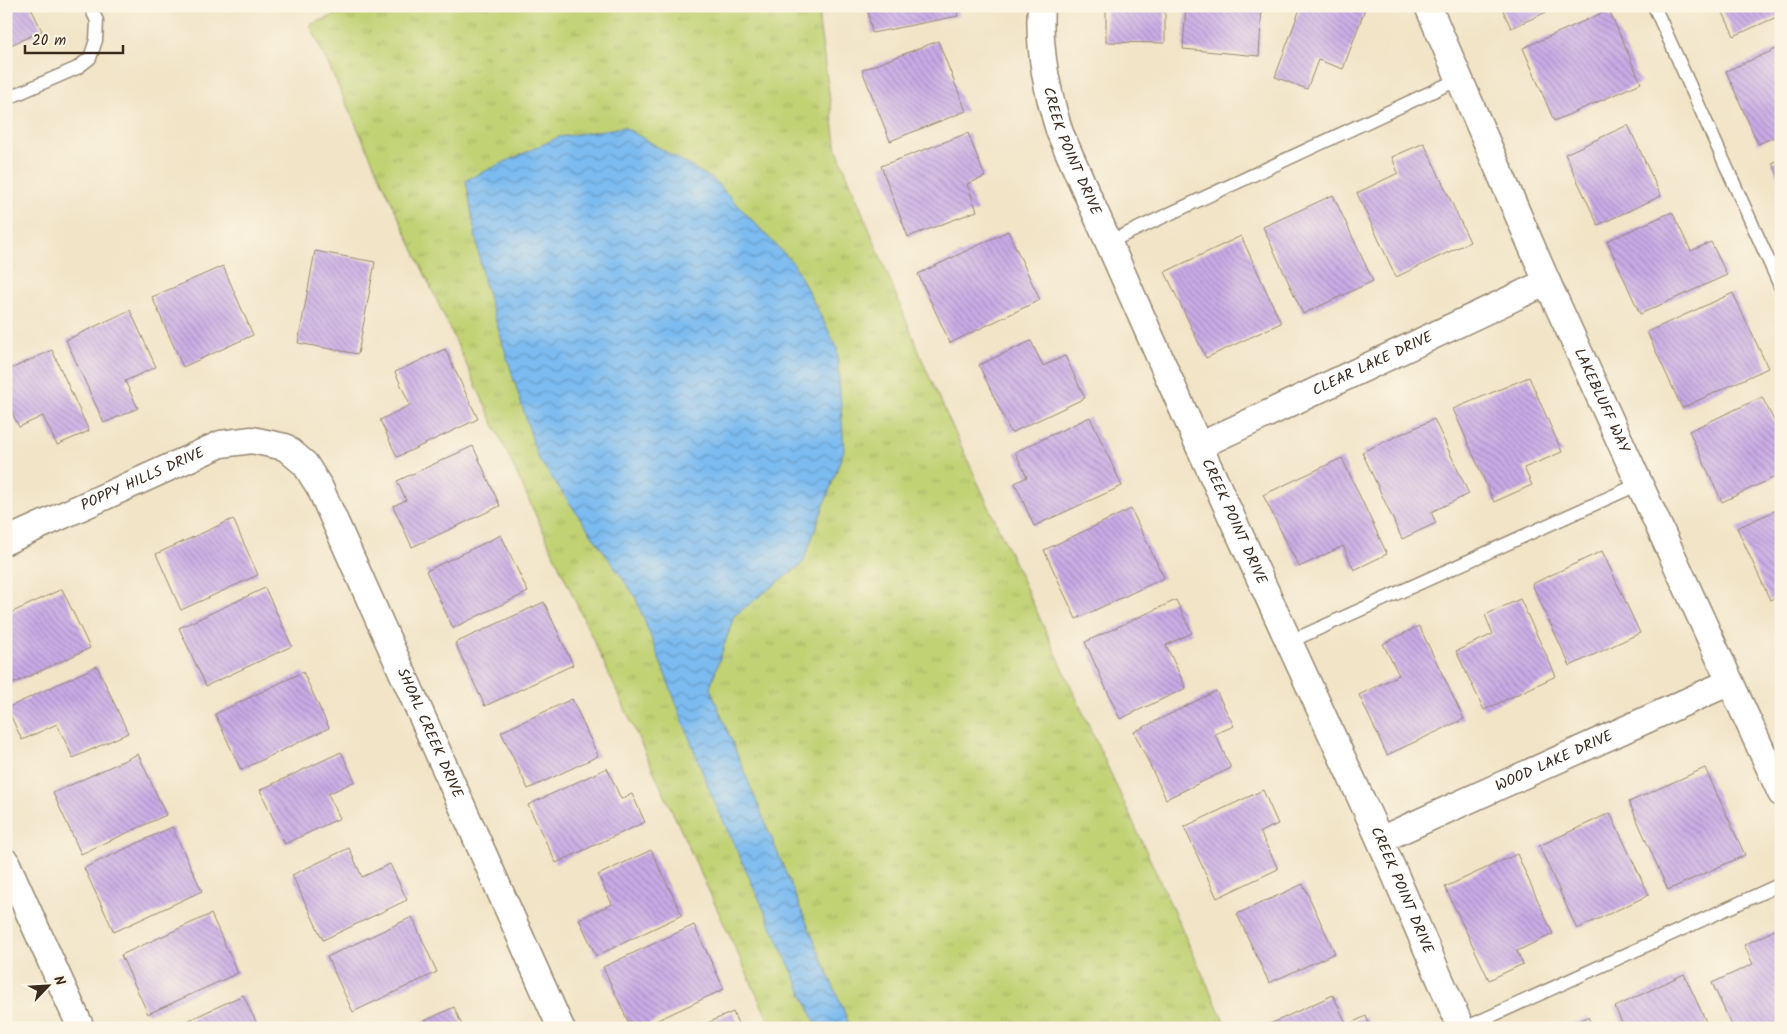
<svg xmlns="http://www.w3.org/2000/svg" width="1787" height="1034" viewBox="0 0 1787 1034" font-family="Kalam,sans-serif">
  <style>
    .grass { fill: url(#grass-tufts); stroke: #7e7e4a }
    .water { fill: url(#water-waves); stroke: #5b7287 }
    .building { fill: url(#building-back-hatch) }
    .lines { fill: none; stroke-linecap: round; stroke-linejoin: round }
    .lane-casing { stroke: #968772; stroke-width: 15 }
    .street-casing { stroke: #968772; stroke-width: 29 }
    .lane { stroke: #fff; stroke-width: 12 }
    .street { stroke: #fff; stroke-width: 26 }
    .labels { text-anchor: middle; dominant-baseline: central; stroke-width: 4.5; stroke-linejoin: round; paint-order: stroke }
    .street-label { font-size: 15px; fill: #3b2a1e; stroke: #fcf5e5 }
  </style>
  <defs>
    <pattern id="grass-tufts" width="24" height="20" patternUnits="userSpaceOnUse" patternTransform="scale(1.25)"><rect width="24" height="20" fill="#c1d275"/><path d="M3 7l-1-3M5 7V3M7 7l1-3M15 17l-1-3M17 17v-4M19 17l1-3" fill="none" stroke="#a7b465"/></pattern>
    <pattern id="water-waves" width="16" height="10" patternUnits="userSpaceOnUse" patternTransform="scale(1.25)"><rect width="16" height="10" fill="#7bbbf0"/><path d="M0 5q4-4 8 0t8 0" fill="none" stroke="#6698c2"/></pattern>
    <pattern id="building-back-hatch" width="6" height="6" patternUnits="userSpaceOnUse" patternTransform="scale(1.25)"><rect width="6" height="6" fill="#c8abe6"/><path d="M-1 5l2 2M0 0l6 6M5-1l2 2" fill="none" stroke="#a48bba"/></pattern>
  </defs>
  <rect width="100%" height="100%" fill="#fcf5e5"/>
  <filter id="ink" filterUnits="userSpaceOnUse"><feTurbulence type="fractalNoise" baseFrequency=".02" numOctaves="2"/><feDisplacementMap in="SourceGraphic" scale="10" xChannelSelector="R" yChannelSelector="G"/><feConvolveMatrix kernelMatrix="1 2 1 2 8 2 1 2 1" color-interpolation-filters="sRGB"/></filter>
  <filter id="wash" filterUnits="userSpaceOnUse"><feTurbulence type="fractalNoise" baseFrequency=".0096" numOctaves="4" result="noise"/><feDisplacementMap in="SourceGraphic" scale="20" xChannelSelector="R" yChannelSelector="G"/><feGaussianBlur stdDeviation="1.12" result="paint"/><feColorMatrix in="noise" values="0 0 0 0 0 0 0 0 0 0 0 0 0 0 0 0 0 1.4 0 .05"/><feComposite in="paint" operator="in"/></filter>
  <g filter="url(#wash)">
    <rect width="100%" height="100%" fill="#f1e4c7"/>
    <path class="grass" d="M 358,6 L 822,6 L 819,22 L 837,150 L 926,369 L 1227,1028 L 772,1028 L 310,25 Z"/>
    <path class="water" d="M 624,127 L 714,180 L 794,264 L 837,347 L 844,450 L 803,563 L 734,616 L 710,688 L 795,895 L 851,1028 L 818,1028 L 711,794 L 635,596 L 538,458 L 483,279 L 466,180 L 559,137 Z"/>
    <g id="blocks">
      <g class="building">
        <path d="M 6,6 L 30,6 L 42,31 L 6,47 Z"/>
        <path d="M 867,6 L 956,6 L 958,16 L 872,33 Z"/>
        <path d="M 1106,6 L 1165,6 L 1165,43 L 1106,42 Z"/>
        <path d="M 1186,6 L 1262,6 L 1259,56 L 1183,49 Z"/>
        <path d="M 1301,6 L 1366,6 L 1343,69 L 1318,60 L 1307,89 L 1275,77 Z"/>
        <path d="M 1501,6 L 1560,6 L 1511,28 Z"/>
        <path d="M 1720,6 L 1781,6 L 1781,15 L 1734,36 Z"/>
        <path d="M 1609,10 L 1641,83 L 1554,121 L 1523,48 Z"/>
        <path d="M 938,41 L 966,111 L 890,141 L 862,70 Z"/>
        <path d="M 1781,47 L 1781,134 L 1758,144 L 1726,71 Z"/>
        <path d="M 1628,125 L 1661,196 L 1598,225 L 1565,154 Z"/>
        <path d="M 968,133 L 985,177 L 967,184 L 977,211 L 908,237 L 881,166 Z"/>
        <path d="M 1424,143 L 1470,242 L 1396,277 L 1357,193 L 1398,173 L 1392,157 Z"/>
        <path d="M 1781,159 L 1781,181 L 1772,163 Z"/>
        <path d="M 1333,195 L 1373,281 L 1303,314 L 1263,227 Z"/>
        <path d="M 1672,212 L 1691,251 L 1711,242 L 1727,275 L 1640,314 L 1607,241 Z"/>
        <path d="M 1008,231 L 1040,300 L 950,343 L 918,274 Z"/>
        <path d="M 1241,236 L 1281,323 L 1206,358 L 1165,272 Z"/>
        <path d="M 315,251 L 375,262 L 358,354 L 298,343 Z"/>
        <path d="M 223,266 L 253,335 L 183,367 L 152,297 Z"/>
        <path d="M 1733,293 L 1768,368 L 1682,408 L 1647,332 Z"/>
        <path d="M 130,310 L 156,367 L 125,381 L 138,408 L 104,423 L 66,340 Z"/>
        <path d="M 1031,341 L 1043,366 L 1065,356 L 1085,398 L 1011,433 L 979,365 Z"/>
        <path d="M 445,349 L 478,419 L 397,457 L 380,420 L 410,405 L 395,372 Z"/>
        <path d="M 52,350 L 89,431 L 57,445 L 43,416 L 19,427 L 6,400 L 6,371 Z"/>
        <path d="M 1529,377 L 1562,452 L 1524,468 L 1532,485 L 1494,502 L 1453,409 Z"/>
        <path d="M 1762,397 L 1781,434 L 1781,474 L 1722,502 L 1689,431 Z"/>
        <path d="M 1090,417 L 1122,486 L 1034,526 L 1015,483 L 1027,477 L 1015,452 Z"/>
        <path d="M 1434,419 L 1469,494 L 1431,512 L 1436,523 L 1402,539 L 1362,452 Z"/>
        <path d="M 473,446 L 500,506 L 412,547 L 393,506 L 406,500 L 397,481 Z"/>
        <path d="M 1342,458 L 1387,554 L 1354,570 L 1343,546 L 1299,567 L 1263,495 Z"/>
        <path d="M 1781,508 L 1781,595 L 1770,600 L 1737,528 Z"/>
        <path d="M 1131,509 L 1164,578 L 1076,619 L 1044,550 Z"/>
        <path d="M 233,519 L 258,575 L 181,610 L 156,554 Z"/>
        <path d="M 501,535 L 528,592 L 453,628 L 426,571 Z"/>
        <path d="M 1602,551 L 1640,633 L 1570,666 L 1532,584 Z"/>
        <path d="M 265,588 L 292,646 L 206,686 L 179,628 Z"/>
        <path d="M 62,589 L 90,648 L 6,687 L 6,615 Z"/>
        <path d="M 1520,599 L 1556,676 L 1484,710 L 1456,651 L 1493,634 L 1485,615 Z"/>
        <path d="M 1176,600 L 1192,633 L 1166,645 L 1186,688 L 1120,719 L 1085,642 Z"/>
        <path d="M 544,602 L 573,665 L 485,706 L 455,643 Z"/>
        <path d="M 1419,626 L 1464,719 L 1387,755 L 1359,695 L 1399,675 L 1383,644 Z"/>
        <path d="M 97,666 L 128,733 L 73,758 L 57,724 L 22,740 L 7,708 Z"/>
        <path d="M 303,672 L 329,728 L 241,770 L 215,714 Z"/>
        <path d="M 1216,691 L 1234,726 L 1215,734 L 1231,768 L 1166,799 L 1134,732 Z"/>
        <path d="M 572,699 L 598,756 L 528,789 L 501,732 Z"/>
        <path d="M 341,752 L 355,781 L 328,794 L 340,818 L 285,844 L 260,790 Z"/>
        <path d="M 138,754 L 166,815 L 81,854 L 53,793 Z"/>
        <path d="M 607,768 L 621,799 L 632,794 L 645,822 L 556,863 L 528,805 Z"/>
        <path d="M 1705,768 L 1745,855 L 1668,890 L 1629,802 Z"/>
        <path d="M 1263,790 L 1278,824 L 1260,832 L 1278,869 L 1217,898 L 1184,827 Z"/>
        <path d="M 1610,813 L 1649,895 L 1577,929 L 1539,846 Z"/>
        <path d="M 172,827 L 202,891 L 114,932 L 84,868 Z"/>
        <path d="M 349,848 L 362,877 L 390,864 L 407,900 L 323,940 L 292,875 Z"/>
        <path d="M 651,850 L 682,915 L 596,956 L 579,919 L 612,904 L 598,875 Z"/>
        <path d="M 1517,854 L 1553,934 L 1517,951 L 1523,964 L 1489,980 L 1445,887 Z"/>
        <path d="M 1303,884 L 1335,953 L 1269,983 L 1237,914 Z"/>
        <path d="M 211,914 L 238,973 L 148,1014 L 121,955 Z"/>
        <path d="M 412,917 L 437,972 L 353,1012 L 327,957 Z"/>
        <path d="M 694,925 L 724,989 L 641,1028 L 631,1028 L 603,967 Z"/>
        <path d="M 1777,929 L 1781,937 L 1781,1028 L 1733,1028 L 1712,983 L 1753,964 L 1744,945 Z"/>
        <path d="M 1684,974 L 1709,1028 L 1624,1028 L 1615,1007 Z"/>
        <path d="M 243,995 L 259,1028 L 172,1028 Z"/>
        <path d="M 1333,995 L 1347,1025 L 1366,1016 L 1371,1028 L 1269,1028 L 1268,1025 Z"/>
        <path d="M 454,1007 L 463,1028 L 410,1028 Z"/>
        <path d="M 733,1012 L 740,1028 L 695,1028 Z"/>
        <path d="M 1588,1017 L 1593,1028 L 1562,1028 Z"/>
      </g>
    </g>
  </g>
  <g filter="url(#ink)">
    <use href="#blocks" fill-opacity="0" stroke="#968772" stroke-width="1"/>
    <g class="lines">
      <defs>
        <g id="lane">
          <path d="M 1654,6 L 1781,288"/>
          <path d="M 6,99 L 77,68 L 90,58 L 96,40 L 97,21 L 90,6"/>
          <path d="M 1109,242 L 1459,79"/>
          <path d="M 1289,642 L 1639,484"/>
          <path d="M 1465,1028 L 1781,884"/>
        </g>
        <g id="street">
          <path id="s1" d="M 1041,6 C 1038,49 1047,92 1060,133 L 1199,446 L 1380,840 L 1461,1028"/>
          <path id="s2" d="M 1428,6 L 1547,282 L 1781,793"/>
          <path id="s3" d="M 1199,446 L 1547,282"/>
          <path id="s4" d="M 6,541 L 221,444 L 252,440 L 285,447 L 305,464 L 320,488 L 561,1028"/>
          <path id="s5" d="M 1380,840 L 1730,682"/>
          <path d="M 6,862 L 81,1028"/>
        </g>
      </defs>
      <use href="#lane" class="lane-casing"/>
      <use href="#street" class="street-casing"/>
      <use href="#lane" class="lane"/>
      <use href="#street" class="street"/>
    </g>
  </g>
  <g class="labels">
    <g class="street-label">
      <text stroke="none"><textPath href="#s1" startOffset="150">CREEK POINT DRIVE</textPath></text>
      <text stroke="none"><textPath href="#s3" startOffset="192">CLEAR LAKE DRIVE</textPath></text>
      <text stroke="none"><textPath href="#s2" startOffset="431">LAKEBLUFF WAY</textPath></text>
      <text stroke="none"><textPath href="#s4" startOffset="150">POPPY HILLS DRIVE</textPath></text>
      <text stroke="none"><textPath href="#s1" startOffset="555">CREEK POINT DRIVE</textPath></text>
      <text stroke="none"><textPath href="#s4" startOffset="624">SHOAL CREEK DRIVE</textPath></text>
      <text stroke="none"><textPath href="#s5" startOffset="191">WOOD LAKE DRIVE</textPath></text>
      <text stroke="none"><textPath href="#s1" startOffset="960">CREEK POINT DRIVE</textPath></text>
    </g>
  </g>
  <rect width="1787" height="1034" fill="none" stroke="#fcf5e5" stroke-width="25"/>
  <g transform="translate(48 986) rotate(65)" stroke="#fcf5e5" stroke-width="4" paint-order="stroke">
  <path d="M0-4L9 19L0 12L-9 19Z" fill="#3b2a1e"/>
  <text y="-8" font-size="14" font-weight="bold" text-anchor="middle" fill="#3b2a1e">N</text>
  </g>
  <path d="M25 45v8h98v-8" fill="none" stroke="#3b2a1e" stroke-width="2.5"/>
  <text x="32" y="45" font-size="15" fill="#3b2a1e" stroke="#fcf5e5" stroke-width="4" paint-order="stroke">20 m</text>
</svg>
